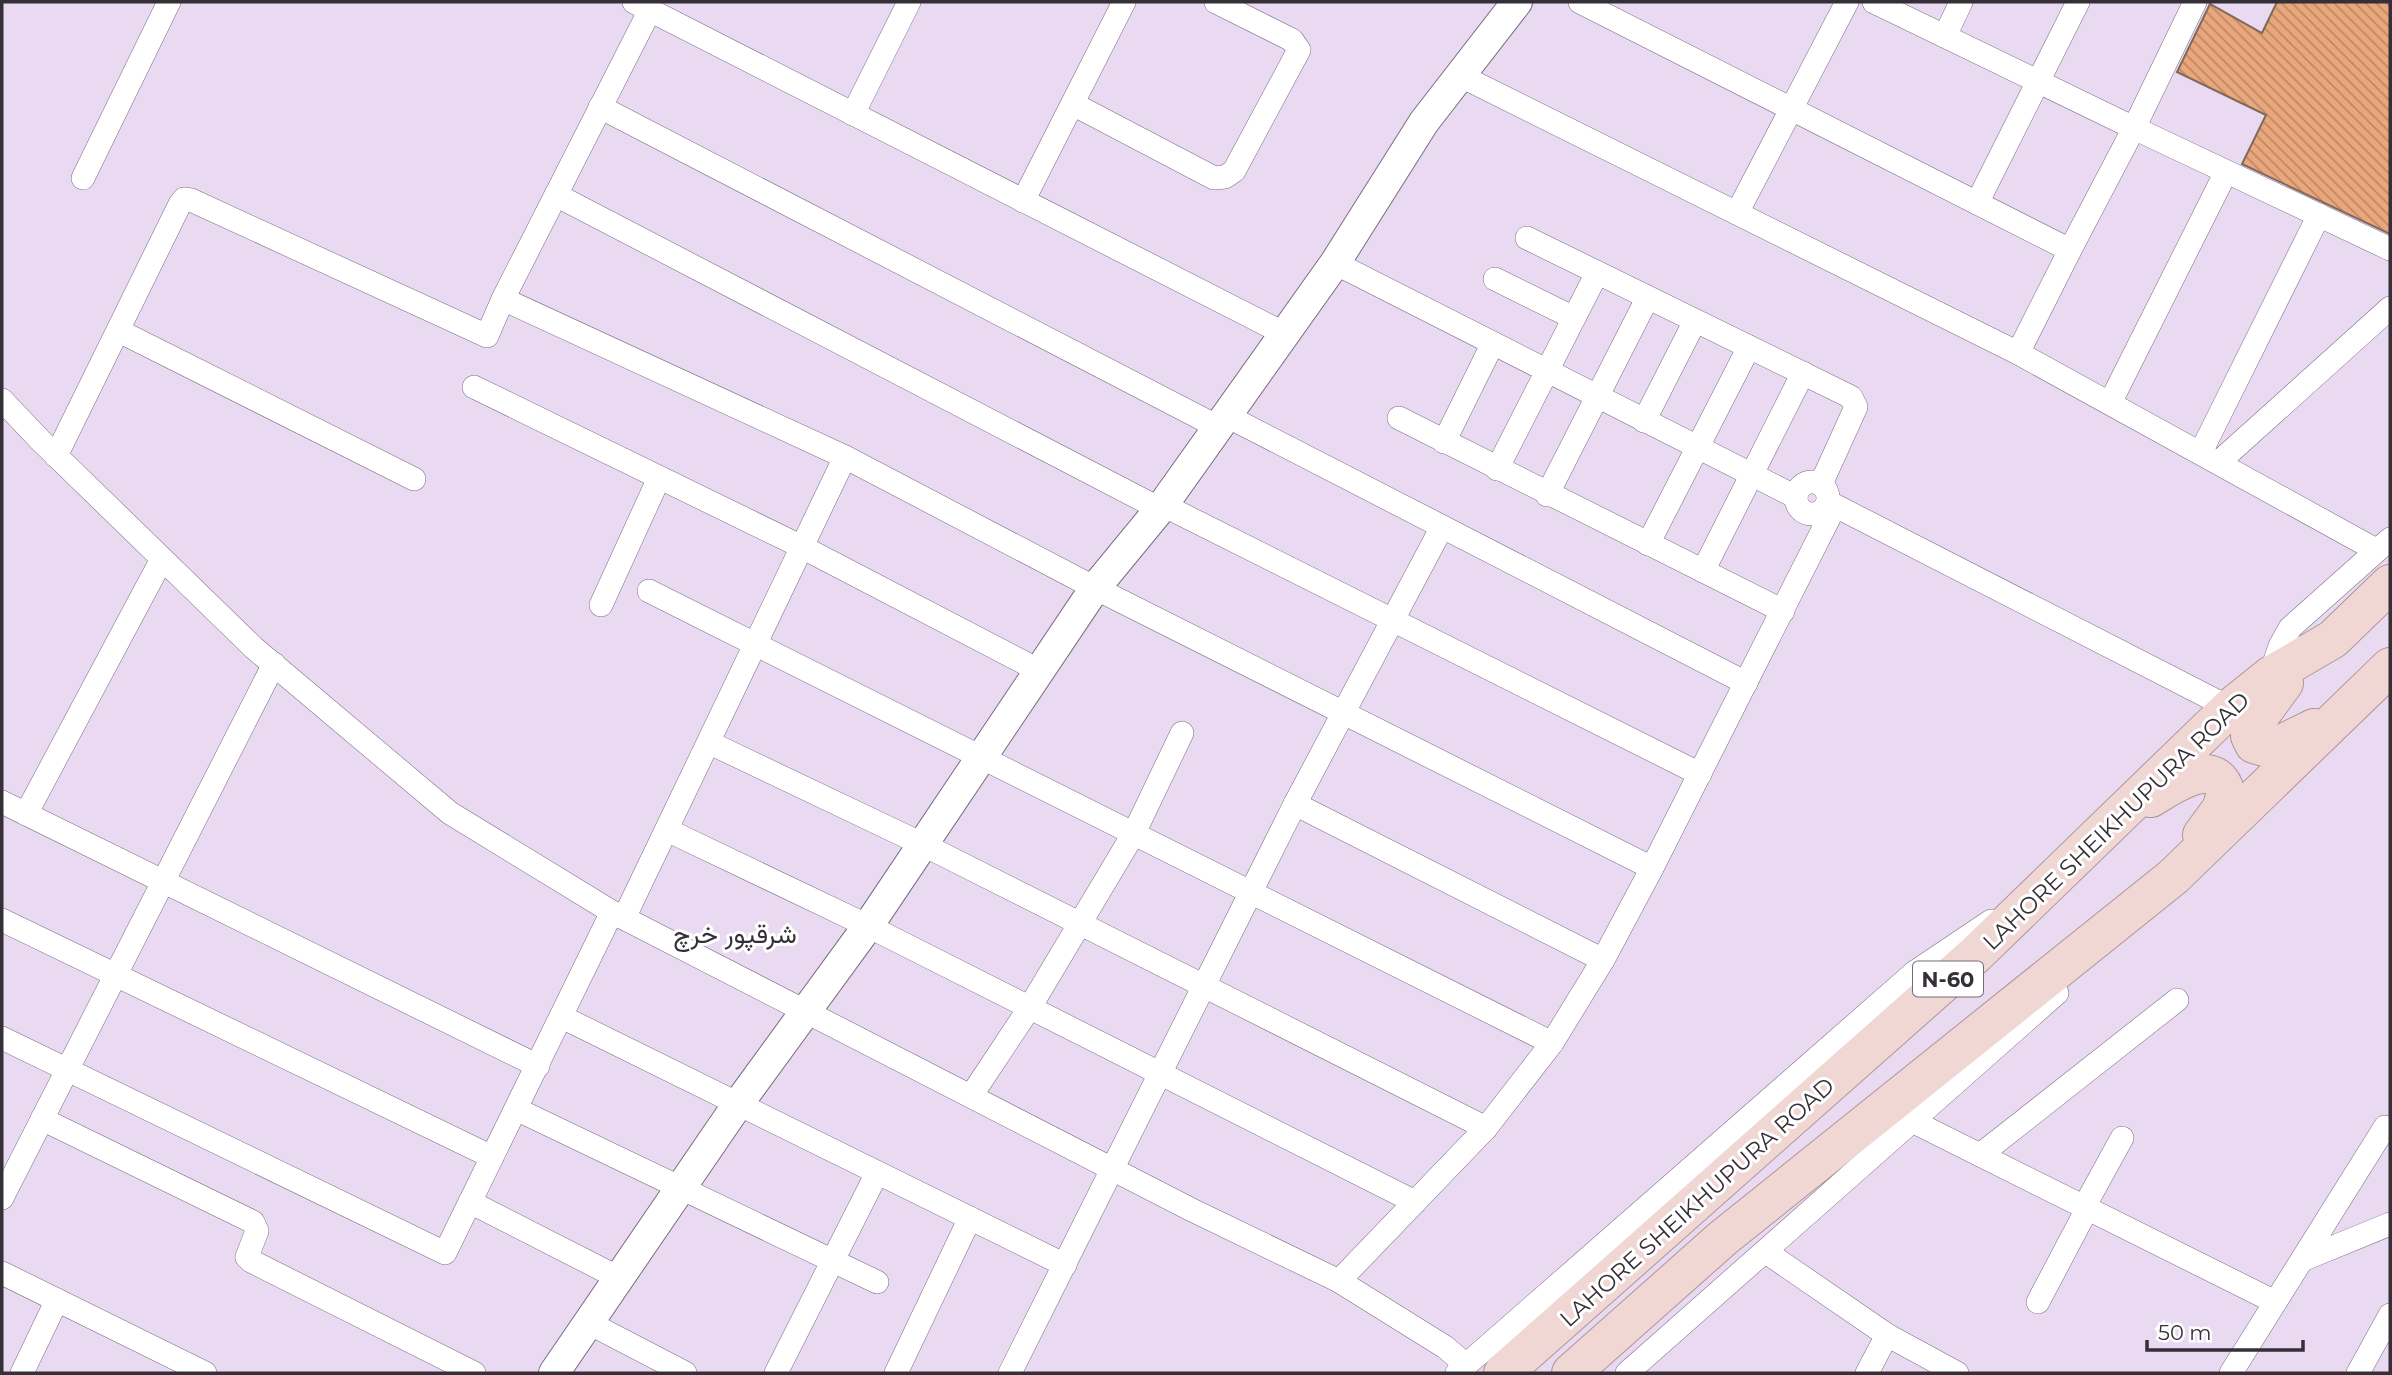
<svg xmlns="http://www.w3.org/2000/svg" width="2392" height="1375" viewBox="0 0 2392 1375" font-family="Montserrat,Vazirmatn,sans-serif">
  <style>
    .building { fill: url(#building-back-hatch); stroke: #7f695b; stroke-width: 2 }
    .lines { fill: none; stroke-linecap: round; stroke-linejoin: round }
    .minor-casing { stroke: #7a6d82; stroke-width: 24 }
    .tertiary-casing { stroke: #7a6d82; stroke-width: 32 }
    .trunk-casing { stroke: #ac9697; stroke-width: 40 }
    .minor { stroke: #fff; stroke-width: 23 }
    .tertiary { stroke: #fff; stroke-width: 30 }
    .trunk { stroke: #f0d7d4; stroke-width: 38 }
    .labels { text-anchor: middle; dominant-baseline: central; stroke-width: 6; stroke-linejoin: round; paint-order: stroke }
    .shield { fill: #fff; stroke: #726d74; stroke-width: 2 }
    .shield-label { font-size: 21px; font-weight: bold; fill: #352f38 }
    .street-label { font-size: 23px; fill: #352f38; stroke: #fff }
    .quarter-label { font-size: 26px; fill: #352f38; stroke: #fff }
  </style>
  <defs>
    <pattern id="building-back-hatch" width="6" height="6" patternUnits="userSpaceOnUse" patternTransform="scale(1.75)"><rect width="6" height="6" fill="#e9a77b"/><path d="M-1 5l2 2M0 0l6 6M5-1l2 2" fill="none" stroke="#be8866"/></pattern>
  </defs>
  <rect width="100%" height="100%" fill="#e9daf2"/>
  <path class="building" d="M 2277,2 L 2390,2 L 2390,234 L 2242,164 L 2266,115 L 2177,72 L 2210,4 L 2262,33 Z"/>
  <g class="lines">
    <defs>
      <g id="minor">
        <path d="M 634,2 L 1285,334"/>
        <path d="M 1580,2 L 2070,250 L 2134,128 L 1874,2"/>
        <path d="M 2195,2 L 2134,128 L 2390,249"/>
        <path d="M 1945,36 L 1961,2"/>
        <path d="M 1461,76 L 2018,353 L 2376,550"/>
        <path d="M 1073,104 L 1214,178 L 1225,177 L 1234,171 L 1299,50 L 1292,40 L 1216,2"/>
        <path d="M 600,107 L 1218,427"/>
        <path d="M 853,114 L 909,2"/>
        <path d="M 83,178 L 169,2"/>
        <path d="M 556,195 L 1160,509"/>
        <path d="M 1023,201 L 1124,2"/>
        <path d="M 1977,203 L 2078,2"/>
        <path d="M 1737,213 L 1847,2"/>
        <path d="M 1527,238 L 1851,397 L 1856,407 L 1821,484"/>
        <path d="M 1335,263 L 1796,497"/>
        <path d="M 1495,279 L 1574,318"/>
        <path d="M 503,299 L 650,10"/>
        <path d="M 119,331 L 414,479"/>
        <path d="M 2018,353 L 2070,250"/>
        <path d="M 474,387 L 800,546 L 1040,671"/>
        <path d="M 2,400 L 40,440 L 254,648 L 450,813 L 612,912 L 1192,1210 L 1339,1281 L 1445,1347 L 1466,1365"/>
        <path d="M 2110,403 L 2226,172"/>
        <path d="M 1227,416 L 1746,683"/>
        <path d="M 1399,418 L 1783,611"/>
        <path d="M 1644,421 L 1695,321"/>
        <path d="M 1444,442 L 1492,345"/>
        <path d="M 2201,452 L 2319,215"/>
        <path d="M 56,456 L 180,204 L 184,199 L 191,200 L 487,336 L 503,299 L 845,457 L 1095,588 L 1652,868"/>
        <path d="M 2219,462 L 2390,308"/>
        <path d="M 1497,469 L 1597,273"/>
        <circle cx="1812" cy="498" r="16"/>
        <path d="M 1547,495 L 1647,299"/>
        <path d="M 1828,502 L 2230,708"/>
        <path d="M 1163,505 L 1700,774"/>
        <path d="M 1648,544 L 1749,347"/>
        <path d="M 1703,571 L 1803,373"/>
        <path d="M 649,591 L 1552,1043"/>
        <path d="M 601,605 L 659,478"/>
        <path d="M 2270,676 L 2280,646 L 2290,628 L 2390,539"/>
        <path d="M 710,743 L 922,844 L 1486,1128"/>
        <path d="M 2,802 L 538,1066"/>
        <path d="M 1295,804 L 1603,960"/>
        <path d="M 26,814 L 162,559"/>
        <path d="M 667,830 L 868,926 L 1415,1202"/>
        <path d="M 624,918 L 845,457"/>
        <path d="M 2,920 L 492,1157"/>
        <path d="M 562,1017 L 1065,1265"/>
        <path d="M 2,1038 L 445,1253 L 612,912"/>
        <path d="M 971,1096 L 1030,1007 L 1134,833 L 1182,733"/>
        <path d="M 516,1109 L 877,1282"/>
        <path d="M 42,1119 L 253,1222 L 257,1231 L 247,1257 L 251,1261 L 474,1373"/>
        <path d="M 1912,1121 L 2275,1302"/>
        <path d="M 1980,1155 L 2177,1000"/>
        <path d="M 2,1198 L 274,664"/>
        <path d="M 470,1202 L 619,1278"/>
        <path d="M 2084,1207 L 2122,1138"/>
        <path d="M 1766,1252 L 1887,1335 L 1957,1373"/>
        <path d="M 2302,1260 L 2390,1224"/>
        <path d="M 2,1273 L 205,1373"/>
        <path d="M 1339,1281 L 1486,1128 L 1552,1043 L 1603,960 L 1652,868 L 1835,506"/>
        <path d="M 2038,1302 L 2087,1209"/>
        <path d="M 589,1323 L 685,1373"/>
        <path d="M 22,1373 L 57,1300"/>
        <path d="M 776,1373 L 877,1173"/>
        <path d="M 896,1373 L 970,1218"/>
        <path d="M 1010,1373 L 1295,804 L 1442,527"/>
        <path d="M 1457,1373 L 1915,972 L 1991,921"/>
        <path d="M 1627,1373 L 2057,993"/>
        <path d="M 1867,1373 L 1887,1335"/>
        <path d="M 2231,1373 L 2385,1127"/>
        <path d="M 2358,1373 L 2390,1315"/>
      </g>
      <path id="tertiary" d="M 554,1373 L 738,1104 L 868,926 L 1095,588 L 1160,509 L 1335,263 L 1424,122 L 1517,2"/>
      <g id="trunk">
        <path d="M 2284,683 L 2251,728 L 2250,736 L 2254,744 L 2271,749 L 2314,728"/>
        <path d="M 2151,798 C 2171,786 2217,753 2226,794 L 2221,809 L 2202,835"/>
        <path d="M 1503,1373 L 1976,954 L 2230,708 L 2270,676 L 2333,639 L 2390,584"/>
        <path d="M 1571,1373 L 1723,1238 L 2173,877 L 2390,667"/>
      </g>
    </defs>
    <use href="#minor" class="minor-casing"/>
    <use href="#tertiary" class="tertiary-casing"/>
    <use href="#trunk" class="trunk-casing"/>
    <use href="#minor" class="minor"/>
    <use href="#tertiary" class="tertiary"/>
    <use href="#trunk" class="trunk"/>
  </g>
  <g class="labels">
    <rect class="shield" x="1913" y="961.5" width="70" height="35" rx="5"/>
    <g class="shield-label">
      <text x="1948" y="979">N-60</text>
    </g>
    <g class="street-label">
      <text transform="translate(2116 821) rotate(-44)">LAHORE SHEIKHUPURA ROAD</text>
      <text transform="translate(1697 1202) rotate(-42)">LAHORE SHEIKHUPURA ROAD</text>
    </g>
    <g class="quarter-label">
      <text x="735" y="934">شرقپور خرچ</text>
    </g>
  </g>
  <rect width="2392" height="1375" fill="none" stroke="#352f38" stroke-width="7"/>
  <path d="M2147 1340v10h156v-10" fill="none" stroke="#352f38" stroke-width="3.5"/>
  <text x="2158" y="1340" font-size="21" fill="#352f38" stroke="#ffffff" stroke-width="5" paint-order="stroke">50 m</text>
</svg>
